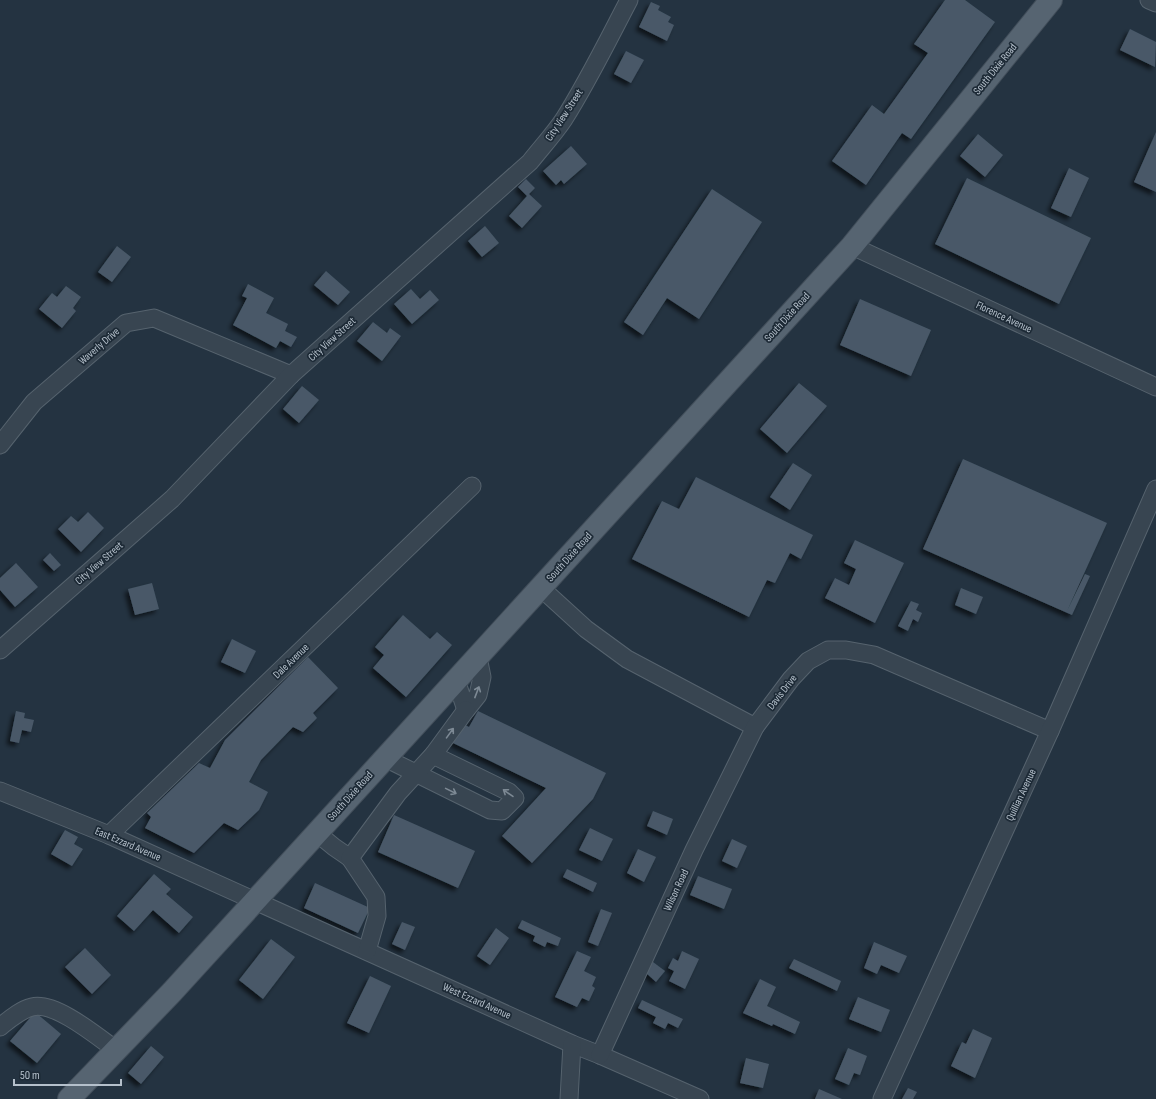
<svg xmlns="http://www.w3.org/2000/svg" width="1156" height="1099" viewBox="0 0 1156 1099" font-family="'Sofia Sans Condensed',sans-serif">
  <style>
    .building { fill: #485968; filter: url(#shadow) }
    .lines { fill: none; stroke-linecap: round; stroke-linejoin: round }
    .minor-casing { stroke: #56636e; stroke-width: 19 }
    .major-casing { stroke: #424e5a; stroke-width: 24 }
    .minor { stroke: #384551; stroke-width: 17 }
    .major { stroke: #566471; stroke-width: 22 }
    .oneway { stroke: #7d8994 }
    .labels { text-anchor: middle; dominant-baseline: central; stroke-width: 3.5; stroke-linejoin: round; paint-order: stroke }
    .street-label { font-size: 11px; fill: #b5c0cb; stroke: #1d2a36 }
  </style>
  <defs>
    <filter id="shadow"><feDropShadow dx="-3.5" dy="3.5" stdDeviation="2" flood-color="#0009"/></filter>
  </defs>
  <rect width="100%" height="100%" fill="#243341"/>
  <g class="building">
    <path d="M 945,0 L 965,0 L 995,22 L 911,139 L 902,133 L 866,185 L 832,161 L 872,105 L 884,114 L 928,53 L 914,44 Z"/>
    <path d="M 651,2 L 660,6 L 658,10 L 671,17 L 668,22 L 674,25 L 667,41 L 639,27 Z"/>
    <path d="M 1130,29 L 1156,42 L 1155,67 L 1120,50 Z"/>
    <path d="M 626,51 L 644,60 L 631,83 L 614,74 Z"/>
    <path d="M 1156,132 L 1156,192 L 1134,182 Z"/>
    <path d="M 978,134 L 1003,155 L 985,177 L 960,156 Z"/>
    <path d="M 571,146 L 587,164 L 564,184 L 561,180 L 556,185 L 543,171 Z"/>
    <path d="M 1069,168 L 1089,178 L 1071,217 L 1051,208 Z"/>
    <path d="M 967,178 L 1091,238 L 1059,304 L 935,244 Z"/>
    <path d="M 526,179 L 535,188 L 529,194 L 542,206 L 522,228 L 509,216 L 527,196 L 518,187 Z"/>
    <path d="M 712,189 L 762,222 L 699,319 L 667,298 L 643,335 L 624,322 Z"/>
    <path d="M 485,226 L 499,243 L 482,257 L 468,241 Z"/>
    <path d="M 117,246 L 131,257 L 112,282 L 98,272 Z"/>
    <path d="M 326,271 L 350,292 L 338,305 L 314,285 Z"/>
    <path d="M 248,284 L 274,298 L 266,313 L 288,324 L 285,331 L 297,337 L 291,347 L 280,341 L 276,348 L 233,325 L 247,298 L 242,296 Z"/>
    <path d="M 66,286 L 81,297 L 73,308 L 76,311 L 62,328 L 39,309 L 52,293 L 57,297 Z"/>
    <path d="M 411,289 L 420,299 L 430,290 L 439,300 L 412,324 L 394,304 Z"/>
    <path d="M 860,299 L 931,330 L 911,376 L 840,345 Z"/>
    <path d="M 373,322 L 387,333 L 390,328 L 401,336 L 382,361 L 357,341 Z"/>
    <path d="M 799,383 L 827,406 L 787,453 L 760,429 Z"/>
    <path d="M 302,386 L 319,400 L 299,423 L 283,409 Z"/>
    <path d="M 963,459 L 1107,523 L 1067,611 L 1085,574 L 1090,576 L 1072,615 L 923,549 Z"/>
    <path d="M 793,463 L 812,475 L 790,510 L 770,497 Z"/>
    <path d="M 696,477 L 813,535 L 801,559 L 790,553 L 775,583 L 767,580 L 749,617 L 632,559 L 662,501 L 679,509 Z"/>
    <path d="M 88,512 L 104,528 L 81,552 L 58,529 L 71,516 L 78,522 Z"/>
    <path d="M 855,540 L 904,563 L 875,623 L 825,598 L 835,578 L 849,585 L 856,569 L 844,563 Z"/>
    <path d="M 50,553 L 61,565 L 54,571 L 43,560 Z"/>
    <path d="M 16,563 L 38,587 L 15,607 L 0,590 L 0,578 Z"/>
    <path d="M 152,583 L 159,609 L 135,615 L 128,589 Z"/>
    <path d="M 961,588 L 983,597 L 976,614 L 955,605 Z"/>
    <path d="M 911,601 L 919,604 L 916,610 L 922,613 L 918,622 L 913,619 L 908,631 L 898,626 Z"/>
    <path d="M 403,615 L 430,639 L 437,632 L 452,645 L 406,697 L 373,668 L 384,655 L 375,647 Z"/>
    <path d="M 232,639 L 256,651 L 245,673 L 221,662 Z"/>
    <path d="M 308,657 L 338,688 L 313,713 L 317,718 L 303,732 L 293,727 L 261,760 L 249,782 L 268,792 L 259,810 L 238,830 L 224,823 L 194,853 L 145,828 L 151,817 L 147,813 L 199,763 L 210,768 L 225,740 Z"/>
    <path d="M 16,711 L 25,713 L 24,718 L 34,720 L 31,732 L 22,730 L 19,743 L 10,741 Z"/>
    <path d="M 478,711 L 606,773 L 593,799 L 532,863 L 502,836 L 546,788 L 453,743 L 456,735 L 465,725 L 469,727 Z"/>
    <path d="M 653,811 L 673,819 L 667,835 L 647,826 Z"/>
    <path d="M 394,815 L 475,851 L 458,888 L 378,852 Z"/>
    <path d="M 590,828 L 613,839 L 602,861 L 579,850 Z"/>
    <path d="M 65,830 L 78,837 L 74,844 L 83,849 L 72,866 L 51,854 Z"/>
    <path d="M 732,839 L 747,846 L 737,868 L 722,861 Z"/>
    <path d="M 638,849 L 656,857 L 644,882 L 627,873 Z"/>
    <path d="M 567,869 L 597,883 L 593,892 L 563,877 Z"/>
    <path d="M 154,874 L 171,889 L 166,894 L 193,917 L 179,933 L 153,910 L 134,931 L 117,916 Z"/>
    <path d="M 698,876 L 732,889 L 724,909 L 690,895 Z"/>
    <path d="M 315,883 L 370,908 L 358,933 L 304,908 Z"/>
    <path d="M 601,909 L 612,913 L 598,946 L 588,942 Z"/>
    <path d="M 522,920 L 561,938 L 558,946 L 547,942 L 545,947 L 533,941 L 535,936 L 518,928 Z"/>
    <path d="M 402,922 L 415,927 L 405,950 L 392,944 Z"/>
    <path d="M 496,928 L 509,938 L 490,965 L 477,956 Z"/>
    <path d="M 271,939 L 295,957 L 263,999 L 239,980 Z"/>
    <path d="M 874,942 L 907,956 L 899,973 L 881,965 L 877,974 L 864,968 Z"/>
    <path d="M 85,948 L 111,975 L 92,994 L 65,967 Z"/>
    <path d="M 577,951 L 591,957 L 584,971 L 596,977 L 592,986 L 595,988 L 589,1001 L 582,998 L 577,1007 L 555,997 Z"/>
    <path d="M 682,951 L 699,959 L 685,989 L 669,981 L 674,971 L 668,968 L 673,958 L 678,961 Z"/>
    <path d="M 794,959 L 841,981 L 837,991 L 789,968 Z"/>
    <path d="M 653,962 L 665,971 L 656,982 L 645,972 Z"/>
    <path d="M 370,976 L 391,986 L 369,1033 L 347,1023 Z"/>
    <path d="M 760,979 L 776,987 L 767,1006 L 800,1022 L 795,1034 L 773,1024 L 772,1026 L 743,1013 Z"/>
    <path d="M 858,997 L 890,1010 L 881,1032 L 849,1019 Z"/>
    <path d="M 642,1000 L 683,1019 L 678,1028 L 668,1023 L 665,1029 L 653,1023 L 656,1017 L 638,1008 Z"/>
    <path d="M 35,1012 L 61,1034 L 37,1063 L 10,1041 Z"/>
    <path d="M 973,1029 L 992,1038 L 975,1078 L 951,1066 L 962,1042 L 966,1044 Z"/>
    <path d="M 151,1046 L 164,1057 L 141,1084 L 128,1073 Z"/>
    <path d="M 848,1048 L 867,1056 L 860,1075 L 854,1073 L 849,1085 L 835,1079 Z"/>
    <path d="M 746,1058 L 769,1064 L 763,1088 L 740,1083 Z"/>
    <path d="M 908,1088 L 917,1092 L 913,1099 L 902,1099 Z"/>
    <path d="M 819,1089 L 842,1099 L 815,1099 Z"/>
  </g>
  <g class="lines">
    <defs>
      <g id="minor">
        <path d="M 1149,0 L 1156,3"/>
        <path d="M 852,246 L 1156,387"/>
        <path d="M 0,445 L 34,402 L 126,323 L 154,318 L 291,375"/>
        <path d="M 541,588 L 586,629 L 627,659 L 755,727"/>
        <path d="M 0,650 L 172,499 L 291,375 L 530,162 C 541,148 554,134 564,119 C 588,81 608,40 629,0"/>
        <path d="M 456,680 L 466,710 L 478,695 L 482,677 L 478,657"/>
        <path d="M 385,758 L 490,810 L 502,811 L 515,798 L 509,792 L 433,755"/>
        <path d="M 0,791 L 109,835 L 572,1044 L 600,1055 L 700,1099"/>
        <path d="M 317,833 L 334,847 L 350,858"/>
        <path d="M 109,835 L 472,486"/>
        <path d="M 367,951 L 377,916 L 376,897 L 350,858 L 398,793 L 433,755 L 466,710"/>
        <path d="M 0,1027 C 10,1019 20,1010 32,1007 C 55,1001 98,1037 116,1050"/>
        <path d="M 600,1055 L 694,850 L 755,727 L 791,679 L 808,661 L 828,650 L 846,650 L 874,655 L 1050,731"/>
        <path d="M 569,1099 L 572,1044"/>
        <path d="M 882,1099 L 1050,731 L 1156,489"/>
      </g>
      <path id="major" d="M 69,1099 L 172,992 L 852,246 L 1051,0"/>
    </defs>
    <use href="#minor" class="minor-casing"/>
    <use href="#major" class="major-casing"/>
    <use href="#minor" class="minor"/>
    <use href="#major" class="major"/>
  </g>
  <defs><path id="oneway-shaft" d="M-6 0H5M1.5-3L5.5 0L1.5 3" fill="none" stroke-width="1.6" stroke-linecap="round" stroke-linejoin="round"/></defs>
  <g class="oneway">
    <use href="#oneway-shaft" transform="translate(477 692) rotate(-69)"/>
    <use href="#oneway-shaft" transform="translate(450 733) rotate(-54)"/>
    <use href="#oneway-shaft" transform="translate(451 791) rotate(26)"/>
    <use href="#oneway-shaft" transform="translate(508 793) rotate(-145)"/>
  </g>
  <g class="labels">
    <g class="street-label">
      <text transform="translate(995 69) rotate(-51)">South Dixie Road</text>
      <text transform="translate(564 115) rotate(-57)">City View Street</text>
      <text transform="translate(787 317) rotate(-48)">South Dixie Road</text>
      <text transform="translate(1004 317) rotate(25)">Florence Avenue</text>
      <text transform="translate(332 339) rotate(-42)">City View Street</text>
      <text transform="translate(99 346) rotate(-41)">Waverly Drive</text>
      <text transform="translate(569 557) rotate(-48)">South Dixie Road</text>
      <text transform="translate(99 563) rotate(-41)">City View Street</text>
      <text transform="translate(291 661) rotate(-44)">Dale Avenue</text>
      <text transform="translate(782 692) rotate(-52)">Davis Drive</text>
      <text transform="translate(1021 795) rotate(-65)">Quillian Avenue</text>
      <text transform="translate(350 796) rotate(-48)">South Dixie Road</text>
      <text transform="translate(128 844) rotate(23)">East Ezzard Avenue</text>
      <text transform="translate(676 890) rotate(-65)">Wilson Road</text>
      <text transform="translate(477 1001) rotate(24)">West Ezzard Avenue</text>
    </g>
  </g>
  <path d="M14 1079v6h107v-6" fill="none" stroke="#b5c0cb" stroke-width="2"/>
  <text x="20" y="1079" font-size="12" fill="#b5c0cb" stroke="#1d2a36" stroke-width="3" paint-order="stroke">50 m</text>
</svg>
